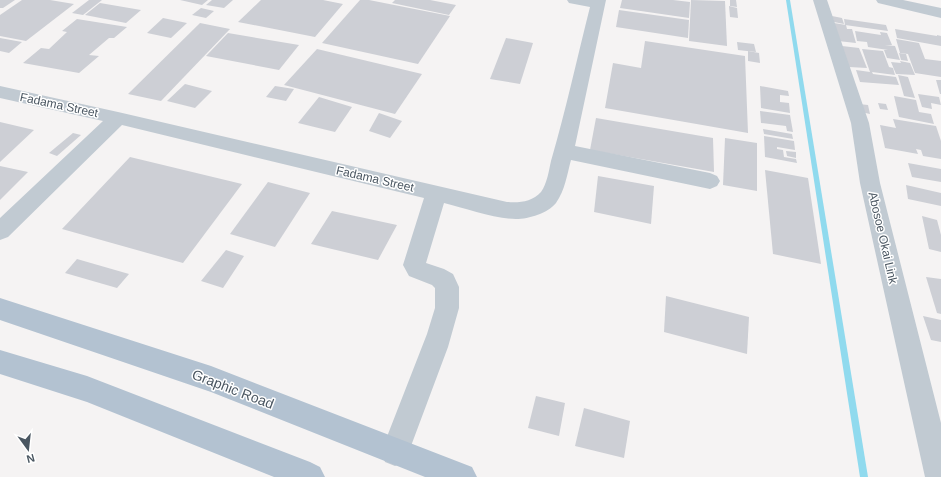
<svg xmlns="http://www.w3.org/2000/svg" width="941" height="477" viewBox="0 0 941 477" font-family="Helvetica,sans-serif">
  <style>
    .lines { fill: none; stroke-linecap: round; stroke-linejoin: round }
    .stream { fill: #90daee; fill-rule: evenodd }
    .building { fill: #cdcfd5 }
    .minor { fill: #c1cad2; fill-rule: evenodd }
    .major { fill: #b3c2d1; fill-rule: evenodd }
    .labels { text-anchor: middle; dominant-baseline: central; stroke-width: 3; stroke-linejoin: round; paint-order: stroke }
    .street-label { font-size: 12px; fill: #4a5661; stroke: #fff }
    .near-street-label { font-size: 14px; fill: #4a5661; stroke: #fff }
  </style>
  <rect width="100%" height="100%" fill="#f5f3f3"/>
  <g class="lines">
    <path class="stream" d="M 786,0 L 790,0 L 868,477 L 860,477 Z"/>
  </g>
  <g class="building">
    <path d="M 0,0 L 15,0 L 3,8 L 0,8 Z"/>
    <path d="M 22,0 L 50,0 L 74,4 L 26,41 L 0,36 L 0,15 Z"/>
    <path d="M 89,0 L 102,0 L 83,15 L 72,13 Z"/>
    <path d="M 180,0 L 208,0 L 202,5 Z"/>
    <path d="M 212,0 L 233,0 L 224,8 L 206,5 Z"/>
    <path d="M 261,0 L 323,0 L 343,4 L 315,37 L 238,22 Z"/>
    <path d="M 360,0 L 369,0 L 450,16 L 418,64 L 322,43 Z"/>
    <path d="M 395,0 L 430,0 L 456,5 L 449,15 L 392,3 Z"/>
    <path d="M 622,0 L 673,0 L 690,2 L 689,18 L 620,8 Z"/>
    <path d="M 691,0 L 725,1 L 727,46 L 689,41 Z"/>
    <path d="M 730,0 L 736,0 L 737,7 L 730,6 Z"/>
    <path d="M 100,3 L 141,10 L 126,23 L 85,15 Z"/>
    <path d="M 729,6 L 737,8 L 738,18 L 730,17 Z"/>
    <path d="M 201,8 L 214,11 L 206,18 L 192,15 Z"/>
    <path d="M 619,10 L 689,20 L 688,38 L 616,27 Z"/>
    <path d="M 832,16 L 842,18 L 844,24 L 834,22 Z"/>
    <path d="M 163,18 L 187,23 L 171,38 L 147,33 Z"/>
    <path d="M 77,19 L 127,27 L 114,38 L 109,38 L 89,55 L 99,56 L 79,73 L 23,63 L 41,48 L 49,49 L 67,32 L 62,31 Z"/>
    <path d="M 844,19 L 886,25 L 888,31 L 845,25 Z"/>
    <path d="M 200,23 L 230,29 L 161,101 L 128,94 Z"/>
    <path d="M 834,23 L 846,25 L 847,29 L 852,29 L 856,43 L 838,41 Z"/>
    <path d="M 895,29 L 937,36 L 937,35 L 941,36 L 941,46 L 897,38 Z"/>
    <path d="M 855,31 L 881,35 L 880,32 L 887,33 L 892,45 L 885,45 L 895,46 L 900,60 L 887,58 L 884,50 L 888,50 L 868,47 L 867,42 L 857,41 Z"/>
    <path d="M 228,33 L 299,45 L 279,70 L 206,56 Z"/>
    <path d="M 0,38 L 22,42 L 9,53 L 0,51 Z"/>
    <path d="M 506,38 L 533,43 L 520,84 L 490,79 Z"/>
    <path d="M 896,39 L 919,43 L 925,59 L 941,61 L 941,77 L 915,73 L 908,54 L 900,53 Z"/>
    <path d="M 645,41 L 745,56 L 748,133 L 605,108 L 613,63 L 641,68 Z"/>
    <path d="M 737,42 L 754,44 L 756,52 L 738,50 Z"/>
    <path d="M 842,46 L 859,48 L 867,68 L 849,67 Z"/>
    <path d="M 317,49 L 422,74 L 395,114 L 284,85 Z"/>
    <path d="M 862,49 L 883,51 L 889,67 L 893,68 L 895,75 L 872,72 L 873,74 L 896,77 L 899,85 L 860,82 L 856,70 L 870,72 Z"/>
    <path d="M 748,51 L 759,53 L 760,63 L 748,61 Z"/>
    <path d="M 899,53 L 906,54 L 908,61 L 901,60 Z"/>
    <path d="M 900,61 L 910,63 L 915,75 L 896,74 L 891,62 L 901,63 Z"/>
    <path d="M 898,75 L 908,77 L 915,98 L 904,96 Z"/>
    <path d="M 936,80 L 941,80 L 941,94 L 940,94 Z"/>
    <path d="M 185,84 L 212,91 L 195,108 L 167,101 Z"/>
    <path d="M 275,86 L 294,89 L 286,101 L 266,97 Z"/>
    <path d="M 760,86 L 788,91 L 789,96 L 780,95 L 780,102 L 789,103 L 790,113 L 761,108 Z"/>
    <path d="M 918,94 L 939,97 L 941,105 L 931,103 L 932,109 L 922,107 Z"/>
    <path d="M 894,96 L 916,100 L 919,112 L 931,114 L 934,124 L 899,117 Z"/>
    <path d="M 319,97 L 352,107 L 335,132 L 298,123 Z"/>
    <path d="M 878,103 L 886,104 L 888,110 L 880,109 Z"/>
    <path d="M 859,104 L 868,105 L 870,114 L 861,112 Z"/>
    <path d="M 760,111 L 790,115 L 793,132 L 787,131 L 786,126 L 761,123 Z"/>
    <path d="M 379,113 L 402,121 L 390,138 L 369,131 Z"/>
    <path d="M 596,118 L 713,138 L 714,172 L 590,150 Z"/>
    <path d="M 893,119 L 936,126 L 941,141 L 941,159 L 923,156 L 921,150 L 916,149 L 918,154 L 885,148 L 880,125 L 896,128 Z"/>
    <path d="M 0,122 L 34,130 L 0,162 Z"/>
    <path d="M 763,129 L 792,134 L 793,139 L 764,134 Z"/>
    <path d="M 73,133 L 81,135 L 57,156 L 49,153 Z"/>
    <path d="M 764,136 L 794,141 L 795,150 L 777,147 L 777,149 L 783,150 L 784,157 L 796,159 L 797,163 L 765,157 Z"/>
    <path d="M 725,138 L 757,143 L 757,191 L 723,185 Z"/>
    <path d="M 786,151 L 796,152 L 796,158 L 787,156 Z"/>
    <path d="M 130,157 L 242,184 L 183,263 L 62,229 Z"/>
    <path d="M 908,163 L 941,169 L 941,182 L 912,177 Z"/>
    <path d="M 0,166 L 28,172 L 0,200 Z"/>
    <path d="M 765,170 L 808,178 L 821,264 L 773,254 Z"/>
    <path d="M 598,176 L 654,186 L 651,224 L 594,212 Z"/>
    <path d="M 268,182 L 310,193 L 275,247 L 230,234 Z"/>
    <path d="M 906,185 L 941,193 L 941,206 L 908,199 Z"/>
    <path d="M 332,211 L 397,225 L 378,260 L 311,244 Z"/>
    <path d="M 922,216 L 937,220 L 941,235 L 941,252 L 929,249 Z"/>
    <path d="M 226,250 L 244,256 L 223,288 L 201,281 Z"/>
    <path d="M 77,259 L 129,274 L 117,288 L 65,273 Z"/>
    <path d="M 926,277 L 941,279 L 941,314 L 937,313 Z"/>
    <path d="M 666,296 L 749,317 L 747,354 L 664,332 Z"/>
    <path d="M 923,316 L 941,320 L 941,342 L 931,340 Z"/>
    <path d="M 536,396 L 565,403 L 559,436 L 528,428 Z"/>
    <path d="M 584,408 L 630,421 L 624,458 L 575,446 Z"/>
  </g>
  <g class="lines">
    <g class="minor">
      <path d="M 567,0 L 606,0 L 575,146 L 710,173 L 717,176 L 720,181 L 717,186 L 710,189 L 571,160 C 567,175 565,190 556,203 C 548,213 529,219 516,219 C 495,219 465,208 444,203 L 426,263 L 444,269 L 453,274 L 459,287 L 459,308 L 448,347 L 405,462 L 395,466 L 385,462 L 381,452 L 427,334 L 435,308 L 435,288 L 432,285 L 409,276 L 403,265 L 424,198 L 122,125 L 8,237 L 0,240 L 0,218 L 103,121 L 0,98 L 0,86 L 118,112 L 507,202 C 519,203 532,202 541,192 C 547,184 549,170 551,161 C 566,110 577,58 590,7 L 569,3 Z"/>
      <path d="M 813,0 L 827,0 L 869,123 L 880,183 L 941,423 L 941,477 L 925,477 L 860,183 L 851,123 Z"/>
      <path d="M 876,0 L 903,0 L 941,8 L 941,18 L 878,3 Z"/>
    </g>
    <g class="major">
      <path d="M 0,298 L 211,366 L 472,467 L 477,477 L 425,477 L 211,392 L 0,320 Z"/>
      <path d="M 0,350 L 87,376 L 310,462 L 320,467 L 325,477 L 274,477 L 87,402 L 0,374 Z"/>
    </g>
  </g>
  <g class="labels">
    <g class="street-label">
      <text transform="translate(59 105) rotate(12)">Fadama Street</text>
      <text transform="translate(375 179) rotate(13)">Fadama Street</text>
      <text transform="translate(883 238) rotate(77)">Abosoe Okai Link</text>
    </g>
    <g class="near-street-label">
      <text transform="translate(233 389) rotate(21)">Graphic Road</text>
    </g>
  </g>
  <g transform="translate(28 449) rotate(165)" stroke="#ffffff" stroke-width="3" paint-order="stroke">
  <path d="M0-3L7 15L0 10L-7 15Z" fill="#4a5661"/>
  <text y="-6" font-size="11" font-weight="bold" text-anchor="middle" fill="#4a5661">N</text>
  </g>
</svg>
